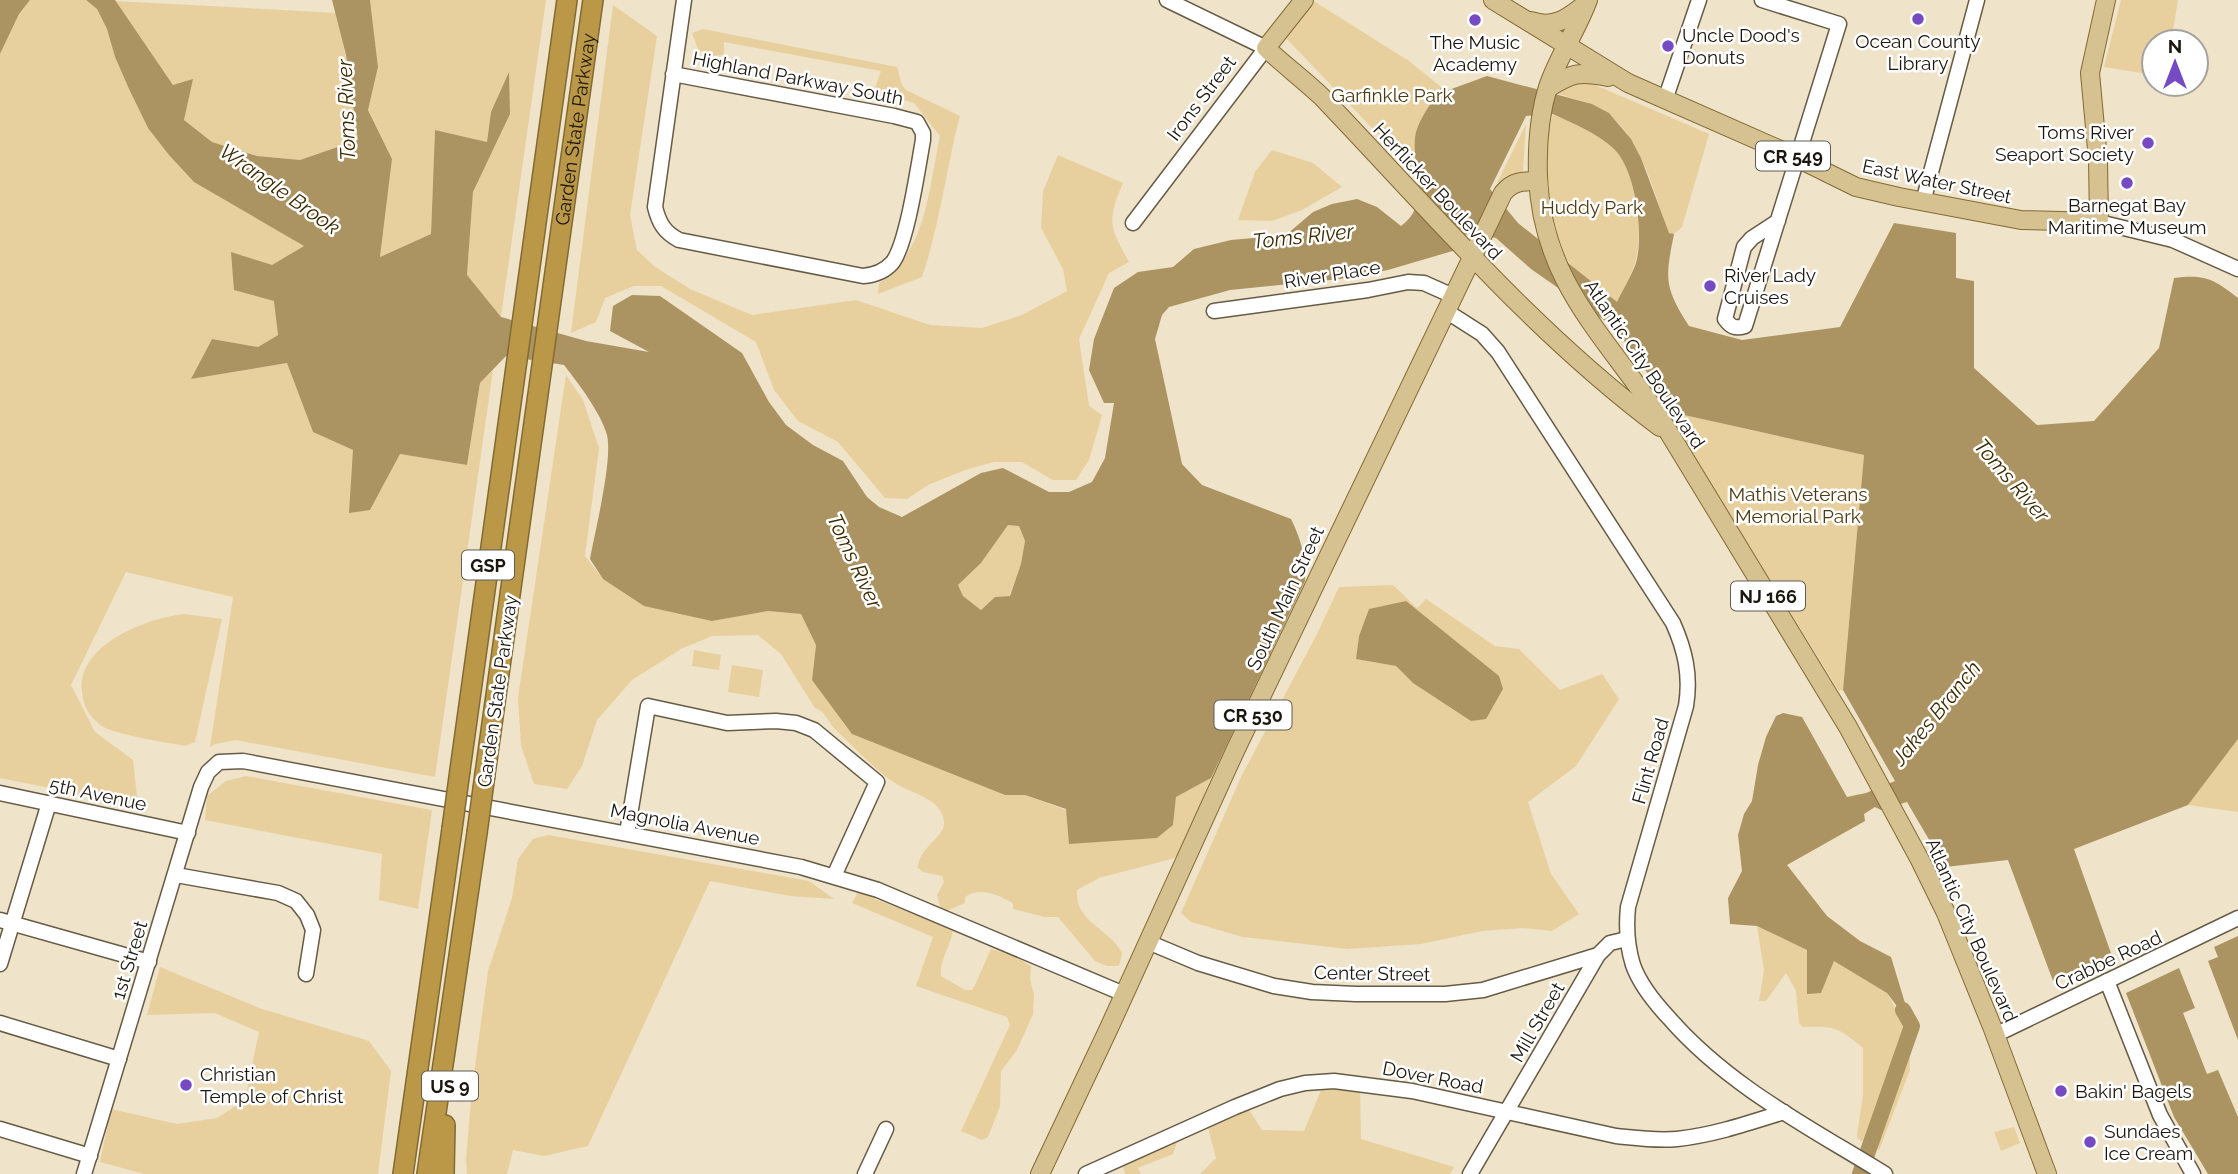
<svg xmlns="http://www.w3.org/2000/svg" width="2238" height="1174" viewBox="0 0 2238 1174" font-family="Raleway,sans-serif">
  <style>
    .green { fill: #e7d09e; fill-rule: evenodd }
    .water { fill: #ab9462; fill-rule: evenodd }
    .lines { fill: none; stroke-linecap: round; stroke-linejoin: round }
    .river { stroke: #ab9462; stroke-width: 16 }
    .minor-casing { stroke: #665b45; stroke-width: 17 }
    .major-casing { stroke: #826b33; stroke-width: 20 }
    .highway-casing { stroke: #826b33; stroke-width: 22 }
    .minor { stroke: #fff; stroke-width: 14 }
    .major { stroke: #d6c191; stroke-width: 18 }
    .highway { stroke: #ba9847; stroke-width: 19 }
    .highway-bridge-casing { stroke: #826b33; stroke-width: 22; stroke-linecap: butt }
    .highway-bridge { stroke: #ba9847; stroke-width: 19 }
    .poi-dot { fill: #754ac2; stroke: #fff; stroke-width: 2.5 }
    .labels { text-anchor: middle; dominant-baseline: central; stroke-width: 5; stroke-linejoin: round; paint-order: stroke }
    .shield { fill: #fff; stroke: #5f5d56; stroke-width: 2 }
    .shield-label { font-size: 18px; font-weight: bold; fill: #1b170e }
    .poi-label { font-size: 19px; fill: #1b170e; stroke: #fff; text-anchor: start }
    .street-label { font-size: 19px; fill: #1b170e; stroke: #fff }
    .park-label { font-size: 19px; fill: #4d3c12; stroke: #fff }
    .water-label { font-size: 21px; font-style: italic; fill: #3c2b00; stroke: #fff }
  </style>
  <rect width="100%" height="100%" fill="#efe3c9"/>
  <g class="green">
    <path d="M 30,0 L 86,0 L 97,9 L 107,29 L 115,57 L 129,89 L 148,128 L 254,215 L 304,246 L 272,266 L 278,335 L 258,347 L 212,339 L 192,379 L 287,363 L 313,432 L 353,450 L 370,510 L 400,454 L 467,465 L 480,383 L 493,370 L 435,777 L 236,740 L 215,744 L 210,747 L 233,597 L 126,572 L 71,685 L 95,732 L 133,760 L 138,806 L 0,778 L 0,54 L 19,14 Z"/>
    <path d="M 370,0 L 546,0 L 501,317 L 467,276 L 473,192 L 510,114 L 491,112 L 487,142 L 435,130 L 431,234 L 380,257 L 392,159 L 368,109 L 378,67 Z"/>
    <path d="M 1312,0 L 1409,61 L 1446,91 L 1415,135 L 1417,175 L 1285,37 Z"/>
    <path d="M 2121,0 L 2178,0 L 2171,42 L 2154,42 L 2154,75 L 2104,67 Z"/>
    <path d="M 115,1 L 337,13 L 352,89 L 358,140 L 300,160 L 257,156 L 212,142 L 184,120 L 192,80 L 174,86 Z"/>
    <path d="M 613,5 L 657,36 L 630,215 L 637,250 L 654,266 L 690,289 L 752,315 L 856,300 L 930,325 L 982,328 L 1022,315 L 1067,291 L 1063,269 L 1041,228 L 1043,191 L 1058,155 L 1123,183 C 1107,221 1109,226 1129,262 L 1109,273 L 1079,339 L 1089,406 L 1102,415 L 1089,460 L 1076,480 L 1053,480 L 1022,462 L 994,462 L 965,470 L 928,485 L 907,499 L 885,498 L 838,442 L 798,421 L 774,390 L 756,342 L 661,286 L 634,286 L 605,298 L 596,322 L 571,333 Z"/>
    <path d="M 703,29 L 897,67 L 902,85 L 906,90 L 960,116 C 946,169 940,224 922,277 L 878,294 L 879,283 C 926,254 929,187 940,136 L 914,103 L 874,91 L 881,71 L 724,42 L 724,55 L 710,56 L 698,49 L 692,33 Z"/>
    <path d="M 1586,81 L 1709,134 L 1682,227 L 1674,234 L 1669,234 C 1654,193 1643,143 1609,114 C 1595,102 1575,100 1559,94 L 1563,86 Z"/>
    <path d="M 1553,114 C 1574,124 1597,133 1614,149 C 1636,170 1644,235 1635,263 C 1631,277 1623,290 1617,303 C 1602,291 1583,279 1571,265 C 1543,233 1540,152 1553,114 Z"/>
    <path d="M 1526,124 L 1523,172 L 1509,176 L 1497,183 Z"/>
    <path d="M 1272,150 L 1313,163 L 1342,187 L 1302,210 L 1272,221 L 1238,220 L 1255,172 Z"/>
    <path d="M 566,375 L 583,400 L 599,448 L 585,556 L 603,579 L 712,621 L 768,611 L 801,614 L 816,645 L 812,680 L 943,769 L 1005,795 L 1025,795 L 1066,810 L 1173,824 L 1176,797 L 1211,778 L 1183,847 L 1175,858 L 1099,878 L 1077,890 C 1075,923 1108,927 1122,953 L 1119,966 L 1107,966 L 1095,961 L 1058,917 L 1045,917 L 1013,909 L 1013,903 C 999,895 979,886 965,897 L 965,903 L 946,911 L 940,907 L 937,895 L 944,882 L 942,876 L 923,872 L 918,868 C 918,848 945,837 944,823 C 943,797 909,794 892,781 C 872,767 854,747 836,730 C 828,723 826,711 815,708 L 781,654 L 758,635 L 712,636 L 681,649 L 632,680 L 597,720 L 582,766 L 567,789 L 534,784 L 521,745 L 518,698 Z"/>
    <path d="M 1684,415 L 1864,455 L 1843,690 L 1839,691 L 1673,422 Z"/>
    <path d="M 1008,525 L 1019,526 L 1025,541 L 1022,564 L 1009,596 L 995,597 L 981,610 L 963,596 L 958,585 L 981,563 Z"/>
    <path d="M 1393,585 L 1417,608 L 1426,599 L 1495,646 L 1519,649 L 1560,690 L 1602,674 L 1619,699 L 1576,766 L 1528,802 L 1551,874 L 1579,914 L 1552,931 L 1523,928 L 1482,931 L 1421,944 L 1347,949 L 1243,937 L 1191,922 L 1181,913 L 1241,777 L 1317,634 L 1339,587 ZM 1369,609 L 1413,683 L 1396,666 L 1356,659 L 1359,636 Z"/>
    <path d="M 184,614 L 222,619 L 195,742 L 185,746 C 169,743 112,734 102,726 C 89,717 83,706 82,691 C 77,644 148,618 184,614 Z"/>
    <path d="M 694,650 L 721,655 L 719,670 L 692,666 Z"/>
    <path d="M 732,665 L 763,670 L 759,697 L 728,692 Z"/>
    <path d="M 2238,739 L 2238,812 L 2188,805 Z"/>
    <path d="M 246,776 L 432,810 L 418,909 L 379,900 L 382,854 L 205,820 L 207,796 L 226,781 Z"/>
    <path d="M 548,835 L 809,881 L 834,899 L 790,896 L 710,881 L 588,1146 L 544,1156 L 513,1150 L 507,1174 L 467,1174 L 466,1159 L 472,1089 L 488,971 L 512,898 L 518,859 L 533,839 Z"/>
    <path d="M 858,892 L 953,930 C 951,945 939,961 941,976 L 965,990 L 972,990 L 975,985 L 991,949 L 1012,955 L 1031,966 L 1030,979 L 1034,994 L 1033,1014 L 1017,1050 L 1001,1071 L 1000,1106 L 988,1137 L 982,1140 L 961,1131 L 1010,1025 L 1007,1017 L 916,986 L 933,937 L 852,903 Z"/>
    <path d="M 1757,926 L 1807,950 L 1821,993 L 1834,960 L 1887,993 L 1909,1033 L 1910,1070 L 1879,1150 L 1858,1139 L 1857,1135 L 1863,1095 L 1863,1048 C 1838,1027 1835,1026 1803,1027 L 1799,1023 L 1796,991 L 1786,973 L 1766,1001 L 1759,1001 L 1764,970 Z"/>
    <path d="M 160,967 L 262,1009 L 369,1041 L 391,1071 L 378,1174 L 144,1174 L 100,1162 L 111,1109 L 177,1124 L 217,1118 L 245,1100 L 259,1032 L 215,1013 L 147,1015 Z"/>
    <path d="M 1322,1088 L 1360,1089 L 1361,1139 L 1454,1167 L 1450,1174 L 1200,1174 L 1216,1158 L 1207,1124 L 1248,1108 L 1262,1130 L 1304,1131 Z"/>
    <path d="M 2014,1127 L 2020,1143 L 2001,1151 L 1994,1132 Z"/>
    <path d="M 1179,1137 L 1173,1154 L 1138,1168 L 1141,1174 L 1125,1174 L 1122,1162 Z"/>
  </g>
  <g class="water">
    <path d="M 0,0 L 30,0 L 19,14 L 0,54 Z"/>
    <path d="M 86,0 L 115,0 L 173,85 L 193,79 L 184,120 L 212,142 L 257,156 L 300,160 L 358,140 L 346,55 L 332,0 L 370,0 L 378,67 L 368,110 L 392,159 L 380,257 L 431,234 L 435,130 L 487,142 L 491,112 L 509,72 L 510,114 L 473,192 L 467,275 L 501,317 L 586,341 L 649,352 L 610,331 L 613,306 L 632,295 L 660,296 L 742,353 L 769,402 L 786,425 L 813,445 L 843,461 L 867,497 L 879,507 L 902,517 L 981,473 L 1003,468 L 1049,492 L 1069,492 L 1092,482 L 1105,458 L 1114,403 L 1104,403 L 1089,370 L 1094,339 L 1114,288 L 1138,272 L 1173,267 L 1194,249 L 1231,240 L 1286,235 L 1313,212 L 1332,204 L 1357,199 L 1377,207 L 1401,226 C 1432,203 1412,170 1415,138 C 1417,121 1432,102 1441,88 L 1446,91 L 1487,76 L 1592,104 L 1609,113 L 1631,139 L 1641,158 L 1669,233 L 1674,234 C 1665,279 1664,287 1689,326 L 1742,340 L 1840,327 L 1894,223 L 1956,233 L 1956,278 L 1974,281 L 1974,368 L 2037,425 L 2094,421 L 2159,348 L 2174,278 C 2205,274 2214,279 2238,298 L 2238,739 L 2188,805 L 2074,849 L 2112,956 L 2053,981 L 2008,860 L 1945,867 L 1907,802 L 1881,810 L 1875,807 L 1864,814 L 1865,821 L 1787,865 L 1827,916 L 1860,941 L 1891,957 L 1912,1026 L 1887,993 L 1834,961 L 1821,993 L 1807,994 L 1807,950 L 1757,926 L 1730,924 L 1728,898 L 1742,871 L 1738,835 L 1744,814 L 1752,801 L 1758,765 L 1766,737 L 1776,716 L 1783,713 L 1802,717 L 1847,797 L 1866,793 L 1895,781 L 1843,690 L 1864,455 L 1684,415 L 1662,393 L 1614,327 L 1531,269 L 1496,238 L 1468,232 L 1456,250 L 1388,270 L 1340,279 L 1230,290 L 1169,307 L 1162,315 L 1155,339 L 1182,464 L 1202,485 L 1291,519 C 1301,539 1306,558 1305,581 L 1211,778 L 1176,797 L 1173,825 L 1157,838 L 1069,844 L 1066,809 L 1025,795 L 1005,795 L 852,734 L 812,680 L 816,645 L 801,614 L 768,611 L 712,621 L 644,606 L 603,579 L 590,559 C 595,531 613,460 607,435 C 601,413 578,383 564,365 L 506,356 L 480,383 L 467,465 L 400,454 L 370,510 L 349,513 L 353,450 L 313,432 L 287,363 L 191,379 L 212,339 L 258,347 L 278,335 L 274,301 L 234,290 L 231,252 L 272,265 L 304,246 L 194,182 L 169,155 L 148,128 L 129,89 L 115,57 L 107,29 L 97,9 ZM 1553,114 C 1574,124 1597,133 1614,149 C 1636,170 1644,235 1636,263 C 1631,277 1623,289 1617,302 L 1518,223 L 1490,189 L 1526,116 ZM 1008,525 L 1019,526 L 1025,541 L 1021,564 L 1010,596 L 995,597 L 981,610 L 963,596 L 958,585 L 981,563 Z"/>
    <path d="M 1406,601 L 1499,676 L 1503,689 L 1486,719 L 1471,721 L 1413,683 L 1396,666 L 1356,659 L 1359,636 L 1369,609 Z"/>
    <path d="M 2238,936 L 2238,1040 L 2208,961 L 2218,957 L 2214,947 Z"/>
    <path d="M 2179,968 L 2195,1008 L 2183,1013 L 2207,1074 L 2218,1070 L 2238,1117 L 2238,1174 L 2208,1174 L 2174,1117 L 2126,993 Z"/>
  </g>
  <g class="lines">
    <path class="river" d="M 1860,1174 L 1912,1026 L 1903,1010"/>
    <defs>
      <g id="minor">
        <path d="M 1762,0 L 1839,24 L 1745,326 C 1735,329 1731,327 1725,319 L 1744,247 L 1752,238 L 1778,221"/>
        <path d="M 673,74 L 894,116 L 917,122 L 923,133 L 923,140 C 918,167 907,245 892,263 C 884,272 875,275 863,276 L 679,240 C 664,232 659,223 655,207 L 684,0"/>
        <path d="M 1665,100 L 1699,0"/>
        <path d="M 1923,202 L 1977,0"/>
        <path d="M 2099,222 L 2173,240 L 2238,269"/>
        <path d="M 1133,223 L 1266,48 L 1167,0"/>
        <path d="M 1214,311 L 1368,290 L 1408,282 L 1424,283 L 1453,296"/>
        <path d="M 1446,311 L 1482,334 L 1498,352 L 1673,623 C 1685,650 1691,675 1686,706 L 1628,907 C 1626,927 1627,946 1633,965 C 1640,985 1655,1003 1669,1018 C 1728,1086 1809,1127 1885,1174"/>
        <path d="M 0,793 L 188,833"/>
        <path d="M 627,833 L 648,706 L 727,723 L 776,721 L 796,723 L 814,730 L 877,782 L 834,876"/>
        <path d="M 176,875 L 278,893 L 296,901 L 307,915 L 313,930 L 306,974"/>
        <path d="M 0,920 L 149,962"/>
        <path d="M 1148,942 L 1198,963 L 1274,986 L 1312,992 L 1356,994 L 1445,994 L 1483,990 L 1598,955"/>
        <path d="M 0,964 L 49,803"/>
        <path d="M 2107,981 L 2160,1115 L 2193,1174"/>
        <path d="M 0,1023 L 119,1059"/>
        <path d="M 1995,1035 L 2238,918"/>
        <path d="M 0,1129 L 90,1156"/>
        <path d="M 84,1174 L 201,787 L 208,772 L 219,762 L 243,761 L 801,867 L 878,890 L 1124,994"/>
        <path d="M 865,1174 L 886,1129"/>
        <path d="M 1086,1174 L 1235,1107 L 1280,1089 L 1305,1083 L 1334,1081 L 1412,1091 L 1616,1136 C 1636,1138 1656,1141 1677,1139 C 1714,1135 1749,1123 1784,1112"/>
        <path d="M 1470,1174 L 1598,955 L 1610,943 L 1627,939"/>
      </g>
      <g id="major">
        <path d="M 1304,0 L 1266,48 C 1284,65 1304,80 1322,97 C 1431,211 1533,332 1660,427"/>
        <path d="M 1493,0 L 1628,83 L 1785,152 L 1856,187 L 1899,197 L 2021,220 L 2099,222 L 2098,160 L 2090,73 L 2106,0"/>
        <path d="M 1588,0 C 1577,30 1558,57 1548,87 C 1539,116 1537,146 1538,176 C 1542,282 1605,335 1660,418 L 1848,727 L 1920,860 L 1946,913 L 1993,1029 L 2047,1174"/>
        <path d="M 1531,21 C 1554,29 1568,18 1584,5"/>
        <path d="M 1548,88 C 1572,73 1579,71 1608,77"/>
        <path d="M 1040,1174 L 1109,1028 L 1235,751 L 1503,193 C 1513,181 1523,181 1538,181"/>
      </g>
      <g id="highway">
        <path d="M 460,770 L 567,0"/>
        <path id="s1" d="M 485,774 L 593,0"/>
        <path d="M 403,1174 L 452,829"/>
        <path d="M 427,1174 L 477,833"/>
        <path d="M 444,1174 L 445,1125"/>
      </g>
    </defs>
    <use href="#minor" class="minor-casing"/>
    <use href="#major" class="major-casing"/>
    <use href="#highway" class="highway-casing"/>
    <use href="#minor" class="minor"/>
    <use href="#major" class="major"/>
    <use href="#highway" class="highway"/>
    <defs>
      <g id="highway-bridge">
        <path d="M 452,829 L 460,770"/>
        <path d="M 477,833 L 485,774"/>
      </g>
    </defs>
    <use href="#highway-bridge" class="highway-bridge-casing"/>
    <use href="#highway-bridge" class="highway-bridge"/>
  </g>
  <g class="poi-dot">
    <circle cx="1918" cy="19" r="7"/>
    <circle cx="1475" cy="20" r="7"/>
    <circle cx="1668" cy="46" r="7"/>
    <circle cx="2148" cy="143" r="7"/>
    <circle cx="2127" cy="183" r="7"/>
    <circle cx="1710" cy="286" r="7"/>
    <circle cx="186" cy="1085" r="7"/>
    <circle cx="2061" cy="1091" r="7"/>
    <circle cx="2090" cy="1142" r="7"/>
  </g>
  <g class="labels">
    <g class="shield">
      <rect x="1756" y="141.5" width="74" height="29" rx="5"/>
      <rect x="462" y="550.5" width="52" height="29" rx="5"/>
      <rect x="1731" y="581.5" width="74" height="29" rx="5"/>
      <rect x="1214.5" y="700.5" width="77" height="29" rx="5"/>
      <rect x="422" y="1071.5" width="56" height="29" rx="5"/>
    </g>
    <g class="shield-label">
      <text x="1793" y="156">CR 549</text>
      <text x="488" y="565">GSP</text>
      <text x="1768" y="596">NJ 166</text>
      <text x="1253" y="715">CR 530</text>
      <text x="450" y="1086">US 9</text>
    </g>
    <g class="poi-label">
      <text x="1682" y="35">Uncle Dood's<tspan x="1682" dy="22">Donuts</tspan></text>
      <text x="1918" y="41" text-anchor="middle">Ocean County<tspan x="1918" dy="22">Library</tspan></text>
      <text x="1475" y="42" text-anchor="middle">The Music<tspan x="1475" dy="22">Academy</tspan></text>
      <text x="2134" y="132" text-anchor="end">Toms River<tspan x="2134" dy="22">Seaport Society</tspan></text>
      <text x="2127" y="205" text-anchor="middle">Barnegat Bay<tspan x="2127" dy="22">Maritime Museum</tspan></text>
      <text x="1724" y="275">River Lady<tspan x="1724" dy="22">Cruises</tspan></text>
      <text x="200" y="1074">Christian<tspan x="200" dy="22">Temple of Christ</tspan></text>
      <text x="2075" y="1091">Bakin' Bagels</text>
      <text x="2104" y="1131">Sundaes<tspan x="2104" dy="22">Ice Cream</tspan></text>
    </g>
    <g class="street-label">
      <text transform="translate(798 78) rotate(11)">Highland Parkway South</text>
      <text transform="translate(1201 98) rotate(-53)">Irons Street</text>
      <text stroke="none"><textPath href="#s1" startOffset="651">Garden State Parkway</textPath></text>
      <text transform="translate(1937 181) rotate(12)">East Water Street</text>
      <text transform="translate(1438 191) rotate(47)">Herflicker Boulevard</text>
      <text transform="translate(1332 274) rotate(-9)">River Place</text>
      <text transform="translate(1645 364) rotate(56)">Atlantic City Boulevard</text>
      <text transform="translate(1285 598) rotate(-65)">South Main Street</text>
      <text transform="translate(497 691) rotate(-82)">Garden State Parkway</text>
      <text transform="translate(1650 761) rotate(-74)">Flint Road</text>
      <text transform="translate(98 794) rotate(12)">5th Avenue</text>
      <text transform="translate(685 824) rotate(11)">Magnolia Avenue</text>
      <text transform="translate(1972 930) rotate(66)">Atlantic City Boulevard</text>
      <text transform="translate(129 960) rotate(-73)">1st Street</text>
      <text transform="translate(2108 960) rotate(-25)">Crabbe Road</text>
      <text transform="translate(1372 973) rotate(1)">Center Street</text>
      <text transform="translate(1537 1022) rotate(-60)">Mill Street</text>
      <text transform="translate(1433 1077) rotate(11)">Dover Road</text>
    </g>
    <g class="park-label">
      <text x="1392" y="95">Garfinkle Park</text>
      <text x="1592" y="207">Huddy Park</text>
      <text x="1798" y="494">Mathis Veterans<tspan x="1798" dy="22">Memorial Park</tspan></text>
    </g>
    <g class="water-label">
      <text transform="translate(346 110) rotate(-92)">Toms River</text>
      <text transform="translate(280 189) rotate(35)">Wrangle Brook</text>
      <text transform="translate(1303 236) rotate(-6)">Toms River</text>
      <text transform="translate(2012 480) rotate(49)">Toms River</text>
      <text transform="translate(855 561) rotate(65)">Toms River</text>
      <text transform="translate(1936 713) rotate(-51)">Jakes Branch</text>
    </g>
  </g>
  <g transform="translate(2175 63)"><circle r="33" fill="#ffffff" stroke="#a4a29f" stroke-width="2"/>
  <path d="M0-5L12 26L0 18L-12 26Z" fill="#754ac2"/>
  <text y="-10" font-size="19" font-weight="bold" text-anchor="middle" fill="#1b170e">N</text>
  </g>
</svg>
